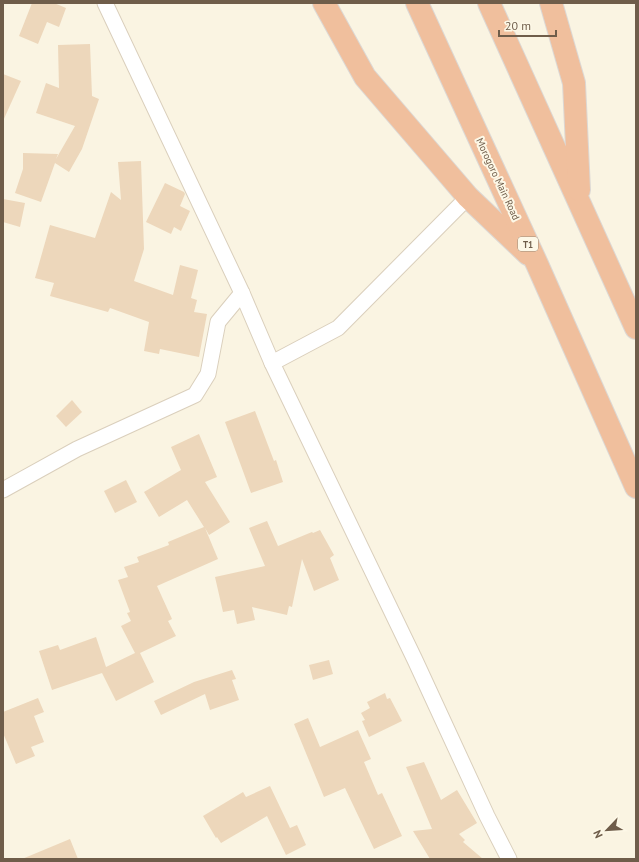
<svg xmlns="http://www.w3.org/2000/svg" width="639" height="862" viewBox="0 0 639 862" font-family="'PT Sans',sans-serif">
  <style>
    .building { fill: #edd7bb }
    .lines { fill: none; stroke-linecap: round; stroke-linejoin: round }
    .street-casing { stroke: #dacfbc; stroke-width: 17 }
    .highway-casing { stroke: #dcd8d4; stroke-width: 24 }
    .street { stroke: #fff; stroke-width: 15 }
    .highway { stroke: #f0bf9d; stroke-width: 22 }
    .labels { text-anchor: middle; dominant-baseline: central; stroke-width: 4; stroke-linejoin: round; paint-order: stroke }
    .shield { fill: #fdf8e7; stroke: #9a8c79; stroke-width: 1 }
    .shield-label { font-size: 9px; font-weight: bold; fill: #6f5d4a }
    .street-label { font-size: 10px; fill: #6f5d4a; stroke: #fdf8e7 }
  </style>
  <rect width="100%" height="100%" fill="#faf4e2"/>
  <g class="building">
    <path d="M 32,3 L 54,3 L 66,8 L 59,27 L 47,22 L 38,44 L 19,36 Z"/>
    <path d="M 90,44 L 92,96 L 99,99 L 82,149 L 69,172 L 55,163 L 41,202 L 15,193 L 23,169 L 23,153 L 58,154 L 56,159 L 75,126 L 36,113 L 46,83 L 59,88 L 58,45 Z"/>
    <path d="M 3,74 L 21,81 L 3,121 Z"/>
    <path d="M 141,161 L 144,249 L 134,281 L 173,295 L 180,265 L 198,270 L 191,298 L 197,300 L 194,312 L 207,314 L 199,357 L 160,349 L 159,354 L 144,351 L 149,322 L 110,308 L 108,312 L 50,296 L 54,283 L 35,278 L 50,225 L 95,238 L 111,192 L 121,200 L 118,162 Z"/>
    <path d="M 165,183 L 184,192 L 185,194 L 180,206 L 190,211 L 181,231 L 174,227 L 171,234 L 146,222 Z"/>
    <path d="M 3,199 L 25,203 L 20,227 L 3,222 Z"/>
    <path d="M 72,400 L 82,412 L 66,427 L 56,416 Z"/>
    <path d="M 255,411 L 274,461 L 276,460 L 283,482 L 251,493 L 225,422 Z"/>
    <path d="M 199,434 L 217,477 L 205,482 L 230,522 L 209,535 L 205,528 L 218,559 L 157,586 L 172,619 L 168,621 L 176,636 L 140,653 L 154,682 L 116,701 L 102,673 L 52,690 L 39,651 L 58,645 L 60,650 L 96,637 L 106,667 L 135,653 L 121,626 L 131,621 L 127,613 L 130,612 L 118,580 L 128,577 L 124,567 L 139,562 L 137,557 L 169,545 L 168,542 L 204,527 L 187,500 L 159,517 L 144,492 L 181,470 L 171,447 Z"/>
    <path d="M 126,480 L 137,502 L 115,513 L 104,491 Z"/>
    <path d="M 267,521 L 278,546 L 312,532 L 313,533 L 320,530 L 334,555 L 330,558 L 339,580 L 314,591 L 302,559 L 292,607 L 289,606 L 287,615 L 252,607 L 255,620 L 237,624 L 234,610 L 223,612 L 215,577 L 265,566 L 249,528 Z"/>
    <path d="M 329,660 L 333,674 L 313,680 L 309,665 Z"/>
    <path d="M 232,670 L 236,679 L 232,680 L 239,700 L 210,710 L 205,694 L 161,715 L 154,701 L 194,682 Z"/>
    <path d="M 385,693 L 387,699 L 390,698 L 402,721 L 369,737 L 362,721 L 365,720 L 361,713 L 370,708 L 367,702 Z"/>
    <path d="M 38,698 L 44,712 L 34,716 L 44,742 L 31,747 L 35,756 L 16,764 L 3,733 L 3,712 Z"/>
    <path d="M 308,718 L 320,747 L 358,730 L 371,759 L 364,762 L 378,795 L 382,793 L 402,836 L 374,849 L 345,788 L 324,797 L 294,724 Z"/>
    <path d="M 424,762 L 441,800 L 457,790 L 477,823 L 459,834 L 465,840 L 463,842 L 483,859 L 430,859 L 413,831 L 432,829 L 406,767 Z"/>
    <path d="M 270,786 L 290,828 L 297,825 L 306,845 L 286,855 L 267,816 L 221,843 L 217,837 L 216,838 L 203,816 L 243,792 L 246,797 Z"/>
    <path d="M 70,839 L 78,859 L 22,859 Z"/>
  </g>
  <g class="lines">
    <defs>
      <g id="street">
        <path d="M 105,3 L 242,293 L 272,363 L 415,660 L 487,816 L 509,859"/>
        <path d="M 272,363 L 338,328 L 468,197"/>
        <path d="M 3,490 L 77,449 L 195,395 L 208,374 L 218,322 L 242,293"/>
      </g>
      <g id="highway">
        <path d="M 324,3 L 365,77 L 468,197 L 528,254"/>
        <path d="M 417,3 L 537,264 L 636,487"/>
        <path d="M 489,3 L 636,328"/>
        <path d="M 551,3 L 574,83 L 579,190"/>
      </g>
    </defs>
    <use href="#street" class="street-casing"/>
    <use href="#highway" class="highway-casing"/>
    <use href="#street" class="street"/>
    <use href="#highway" class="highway"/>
  </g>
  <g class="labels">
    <rect class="shield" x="518" y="237" width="20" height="14" rx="3"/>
    <g class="shield-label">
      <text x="528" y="244">T1</text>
    </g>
    <g class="street-label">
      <text transform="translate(498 179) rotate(65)">Morogoro Main Road</text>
    </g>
  </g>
  <rect width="639" height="862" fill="none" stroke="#6f5d4a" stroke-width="8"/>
  <g transform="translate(607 830) rotate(245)" stroke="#fdf8e7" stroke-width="3" paint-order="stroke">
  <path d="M0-3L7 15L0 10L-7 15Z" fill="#6f5d4a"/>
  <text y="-6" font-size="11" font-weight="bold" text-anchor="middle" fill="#6f5d4a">N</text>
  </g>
  <path d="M499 30v6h57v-6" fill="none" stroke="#6f5d4a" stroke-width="2"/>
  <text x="505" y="30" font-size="12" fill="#6f5d4a" stroke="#fdf8e7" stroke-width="3" paint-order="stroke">20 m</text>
</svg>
